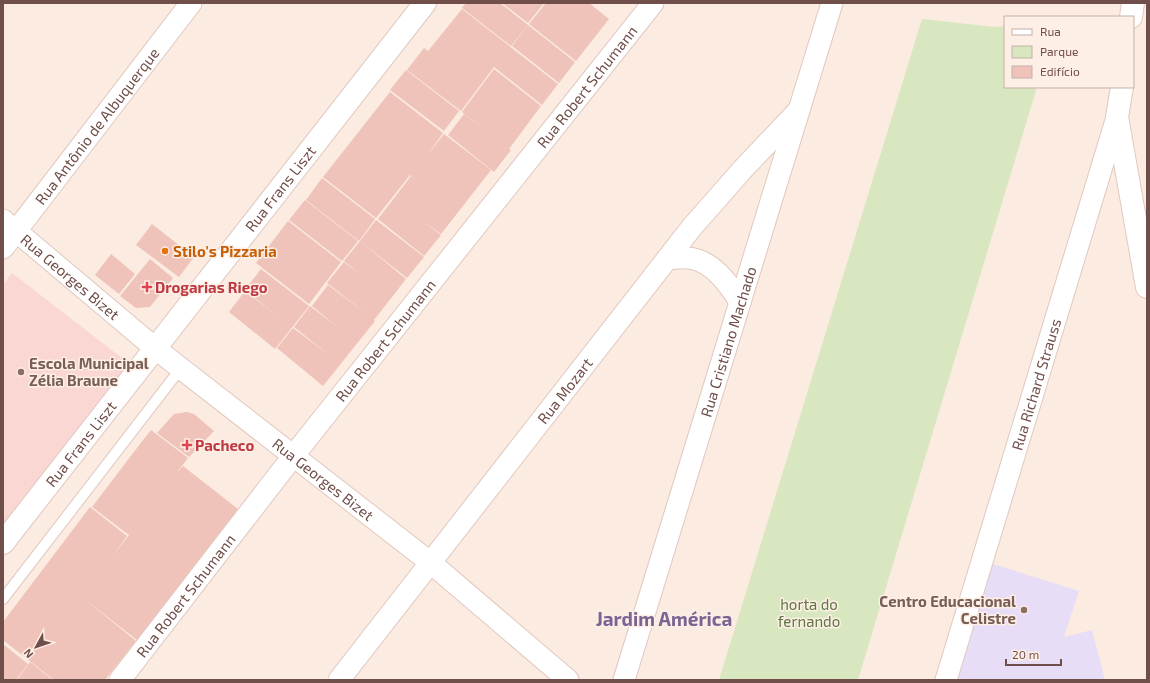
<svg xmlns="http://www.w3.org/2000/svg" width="1150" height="683" viewBox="0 0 1150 683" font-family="'Exo 2',sans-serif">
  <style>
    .commercial { fill: #fbd7d4 }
    .education { fill: #e8ddf7 }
    .green { fill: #d8e7c0 }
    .building { fill: #efc3b9 }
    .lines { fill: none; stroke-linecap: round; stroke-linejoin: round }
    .service-casing { stroke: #e0c8c0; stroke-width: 12 }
    .minor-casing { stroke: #e0c8c0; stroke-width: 23 }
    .tertiary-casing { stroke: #e0c8c0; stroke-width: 24 }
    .service { stroke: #fff; stroke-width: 10 }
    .minor { stroke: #fff; stroke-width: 21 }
    .tertiary { stroke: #fff; stroke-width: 22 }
    .food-dot { fill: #e8710a; stroke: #feefe6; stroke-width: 1.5 }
    .health-dot { fill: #e0444e; stroke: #feefe6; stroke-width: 1.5 }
    .education-dot { fill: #8d6e63; stroke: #feefe6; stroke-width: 1.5 }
    .labels { text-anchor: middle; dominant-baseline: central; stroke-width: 3; stroke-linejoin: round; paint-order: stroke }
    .street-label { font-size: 15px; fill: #704e49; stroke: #feefe6 }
    .food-label { font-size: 15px; font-weight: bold; fill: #c56008; stroke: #feefe6; text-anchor: start }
    .health-label { font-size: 15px; font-weight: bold; fill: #be3a42; stroke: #feefe6; text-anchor: start }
    .education-label { font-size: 15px; font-weight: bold; fill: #785e54; stroke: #feefe6; text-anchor: start }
    .park-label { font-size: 15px; fill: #5d7642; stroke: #feefe6 }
    .district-label { font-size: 19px; font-weight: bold; fill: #7a6494; stroke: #feefe6 }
  </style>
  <rect width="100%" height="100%" fill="#fbebe0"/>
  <path class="commercial" d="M 12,273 L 131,365 L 3,532 L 3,285 Z"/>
  <path class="education" d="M 990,563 L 1079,591 L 1064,637 L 1092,630 L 1105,680 L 954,680 Z"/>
  <path class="green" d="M 922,19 L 995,27 L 1005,26 L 1005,87 L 1037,87 L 858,680 L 719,680 Z"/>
  <g class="building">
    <path d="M 466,3 L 500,3 L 528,25 L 511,46 L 462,8 Z"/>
    <path d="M 502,3 L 544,3 L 528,23 Z"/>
    <path d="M 546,3 L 589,3 L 609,19 L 576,61 L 529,24 Z"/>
    <path d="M 462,9 L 558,84 L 542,105 L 494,67 L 461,111 L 407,70 L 424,48 L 457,74 L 428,51 Z"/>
    <path d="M 528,25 L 575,62 L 559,83 L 512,46 Z"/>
    <path d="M 494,69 L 541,106 L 509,149 L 511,150 L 494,172 L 448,135 L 464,114 L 489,133 L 462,112 Z"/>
    <path d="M 406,70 L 459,111 L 444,131 L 390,90 Z"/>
    <path d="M 390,92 L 443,133 L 427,155 L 444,134 L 491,170 L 441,234 L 423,221 L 441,235 L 424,256 L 378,219 L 411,176 L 431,192 L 410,175 L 376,218 L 323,177 Z"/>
    <path d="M 322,178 L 375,219 L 359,241 L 306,200 Z"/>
    <path d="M 305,200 L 358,241 L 342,261 L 289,220 Z"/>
    <path d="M 376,220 L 424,257 L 407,278 L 360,241 Z"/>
    <path d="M 288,221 L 341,262 L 309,304 L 256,263 Z"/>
    <path d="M 152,224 L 194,257 L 179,277 L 136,245 Z"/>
    <path d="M 360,241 L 406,279 L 374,320 L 375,321 L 323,386 L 277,348 L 293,328 L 328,354 L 294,327 L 310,306 L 340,329 L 312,306 L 328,285 L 368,315 L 327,283 L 344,262 L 361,275 L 344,261 Z"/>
    <path d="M 111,254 L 135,274 L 119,294 L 95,275 Z"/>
    <path d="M 150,259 L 173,278 L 150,307 L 136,308 L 120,296 Z"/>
    <path d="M 261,269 L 309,306 L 275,349 L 229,312 L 245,291 L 280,318 L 245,290 Z"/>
    <path d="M 187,412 L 194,414 L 214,431 L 189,457 L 157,433 L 174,414 Z"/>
    <path d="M 151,430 L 188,458 L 175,475 L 183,466 L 238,509 L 137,640 L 82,597 L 136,641 L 105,680 L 54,680 L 3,640 L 3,622 L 90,507 L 127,536 L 112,557 L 129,535 L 92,507 L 130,457 L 168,485 L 130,457 Z"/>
    <path d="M 3,644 L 28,664 L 16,680 L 3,680 Z"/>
    <path d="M 30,662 L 53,680 L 17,680 Z"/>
  </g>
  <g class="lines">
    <defs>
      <path id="service" d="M 3,599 L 181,368"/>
      <g id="minor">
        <path id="s1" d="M 3,220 L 156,349 L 431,563 L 568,680"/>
        <path id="s2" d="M 3,248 L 191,3"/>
        <path d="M 667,259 C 673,259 680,257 686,258 C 711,258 729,284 740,302"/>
        <path id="s3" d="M 120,680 L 294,455 L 653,3"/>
        <path id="s4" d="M 339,680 L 692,227 L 743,169 L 799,110"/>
        <path id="s5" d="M 624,680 L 832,3"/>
        <path id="s6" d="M 946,680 L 1117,117"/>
      </g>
      <g id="tertiary">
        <path d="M 1131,17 L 1133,3"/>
        <path d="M 1122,87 L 1117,117 L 1147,287"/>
        <path id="s7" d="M 3,543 L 425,3"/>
      </g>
    </defs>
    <use href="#service" class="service-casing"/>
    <use href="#minor" class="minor-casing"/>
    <use href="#tertiary" class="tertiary-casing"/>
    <use href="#service" class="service"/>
    <use href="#minor" class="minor"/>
    <use href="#tertiary" class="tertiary"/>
  </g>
  <circle class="food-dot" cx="165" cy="251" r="4"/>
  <g class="health-dot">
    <path d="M145 281h4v4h4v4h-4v4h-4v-4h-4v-4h4z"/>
    <path d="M185 439h4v4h4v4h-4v4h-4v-4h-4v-4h4z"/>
  </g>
  <g class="education-dot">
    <circle cx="21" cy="372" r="4"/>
    <circle cx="1024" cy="610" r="4"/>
  </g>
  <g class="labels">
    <g class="street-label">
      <text stroke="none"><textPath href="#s3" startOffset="755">Rua Robert Schumann</textPath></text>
      <text stroke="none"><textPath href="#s2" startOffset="154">Rua Antônio de Albuquerque</textPath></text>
      <text stroke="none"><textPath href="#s7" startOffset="450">Rua Frans Liszt</textPath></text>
      <text stroke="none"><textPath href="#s1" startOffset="88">Rua Georges Bizet</textPath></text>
      <text stroke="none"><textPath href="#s3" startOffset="431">Rua Robert Schumann</textPath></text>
      <text stroke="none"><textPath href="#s5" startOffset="354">Rua Cristiano Machado</textPath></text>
      <text stroke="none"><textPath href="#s6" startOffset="309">Rua Richard Strauss</textPath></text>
      <text stroke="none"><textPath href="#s4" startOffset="367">Rua Mozart</textPath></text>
      <text stroke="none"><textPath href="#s7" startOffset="126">Rua Frans Liszt</textPath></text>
      <text stroke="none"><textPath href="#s1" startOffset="412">Rua Georges Bizet</textPath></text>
      <text stroke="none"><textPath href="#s3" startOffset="107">Rua Robert Schumann</textPath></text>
    </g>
    <g class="food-label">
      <text x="173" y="251">Stilo's Pizzaria</text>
    </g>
    <g class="health-label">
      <text x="155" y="287">Drogarias Riego</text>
      <text x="195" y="445">Pacheco</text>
    </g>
    <g class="education-label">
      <text x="29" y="363">Escola Municipal<tspan x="29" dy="17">Zélia Braune</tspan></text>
      <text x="1016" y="601" text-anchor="end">Centro Educacional<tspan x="1016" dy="17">Celistre</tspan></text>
    </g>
    <g class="park-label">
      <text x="809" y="604">horta do<tspan x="809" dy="17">fernando</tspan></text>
    </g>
    <g class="district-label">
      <text x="664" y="618">Jardim América</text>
    </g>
  </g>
  <rect width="1150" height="683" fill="none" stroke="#704e49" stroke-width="8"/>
  <rect x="1004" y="16" width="130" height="72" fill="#feefe6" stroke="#c5afa7"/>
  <rect x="1012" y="29" width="20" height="6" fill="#ffffff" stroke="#c5afa7"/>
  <text x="1040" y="36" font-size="12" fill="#704e49">Rua</text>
  <rect x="1012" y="46" width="20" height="12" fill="#d8e7c0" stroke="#c5afa7"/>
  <text x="1040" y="56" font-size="12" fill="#704e49">Parque</text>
  <rect x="1012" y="66" width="20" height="12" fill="#efc3b9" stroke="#c5afa7"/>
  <text x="1040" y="76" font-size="12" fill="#704e49">Edifício</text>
  <g transform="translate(36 647) rotate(230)" stroke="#feefe6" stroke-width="3" paint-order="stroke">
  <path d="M0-3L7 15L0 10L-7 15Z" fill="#704e49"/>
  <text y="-6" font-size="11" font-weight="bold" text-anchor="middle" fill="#704e49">N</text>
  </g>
  <path d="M1006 659v6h55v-6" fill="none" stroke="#704e49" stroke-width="2"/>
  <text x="1012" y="659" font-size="12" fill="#704e49" stroke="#feefe6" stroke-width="3" paint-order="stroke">20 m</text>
</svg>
